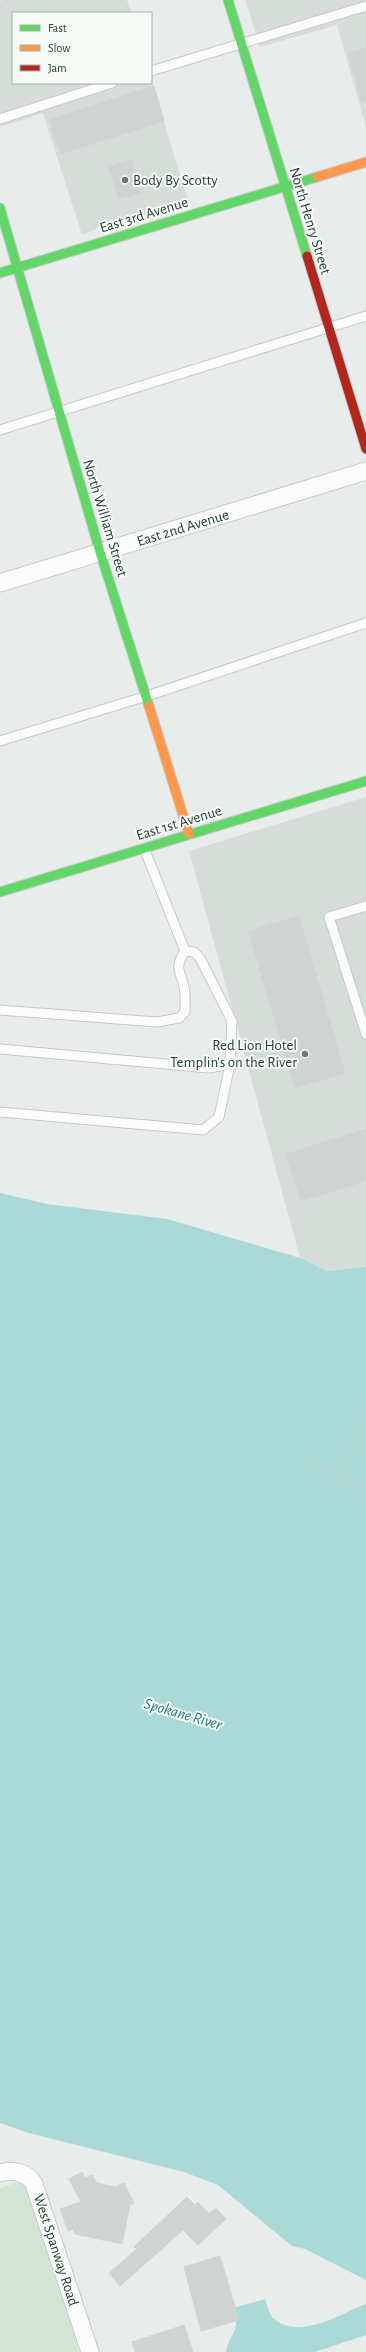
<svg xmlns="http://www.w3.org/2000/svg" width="366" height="2352" viewBox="0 0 366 2352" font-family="'Alegreya Sans',sans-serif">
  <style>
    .built { fill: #d6ddd9 }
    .green { fill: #d2e5d5 }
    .water { fill: #aad9d8 }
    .building { fill: #cfd3d1; stroke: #d0d5d3 }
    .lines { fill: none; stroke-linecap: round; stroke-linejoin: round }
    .lane-casing { stroke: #c5c9c7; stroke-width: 11 }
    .street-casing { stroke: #c5c9c7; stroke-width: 19 }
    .fast-casing { stroke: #c4cac7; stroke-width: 11 }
    .slow-casing { stroke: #c4cac7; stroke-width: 11 }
    .jam-casing { stroke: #c4cac7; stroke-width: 11 }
    .path { stroke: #c7ceca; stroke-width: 2.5; stroke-dasharray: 2 3; stroke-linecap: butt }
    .lane { stroke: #fcfcfc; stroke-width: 9 }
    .street { stroke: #fcfcfc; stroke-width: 17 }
    .fast { stroke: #63d668; stroke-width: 9 }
    .slow { stroke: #ff974d; stroke-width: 9 }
    .jam { stroke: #b3261e; stroke-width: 9 }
    .poi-dot { fill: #697d74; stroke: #f7fbf8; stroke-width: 1.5 }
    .labels { text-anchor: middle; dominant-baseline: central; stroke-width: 4; stroke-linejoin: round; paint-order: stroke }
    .poi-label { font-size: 15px; fill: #254135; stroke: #f7fbf8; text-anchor: start }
    .street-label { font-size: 15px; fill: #254135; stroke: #f7fbf8 }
    .water-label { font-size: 16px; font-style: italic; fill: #207a7c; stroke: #f7fbf8 }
  </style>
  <rect width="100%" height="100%" fill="#e8ecea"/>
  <g class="built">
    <path d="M 3,0 L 127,0 L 131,13 L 13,13 L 13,83 L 151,83 L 151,79 L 188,201 L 127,220 L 114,219 L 102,222 L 95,230 L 82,235 L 43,113 L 0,127 L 0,1 Z"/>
    <path d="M 245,0 L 366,0 L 366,127 L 337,25 L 260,47 Z"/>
    <path d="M 366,797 L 366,1267 L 327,1271 L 300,1258 L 189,851 Z"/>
  </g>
  <path class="green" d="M 27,2179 L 79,2352 L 0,2352 L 0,2188 Z"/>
  <g class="water">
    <path d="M 0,1193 L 47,1204 L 167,1219 L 300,1258 L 327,1271 L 366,1267 L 366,2280 L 305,2249 L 292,2246 L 218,2185 L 184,2172 L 29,2133 L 0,2123 Z"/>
    <path d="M 265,2299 C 267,2305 269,2313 272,2317 C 297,2342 340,2314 366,2304 L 366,2335 L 315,2352 L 226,2352 C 231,2329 240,2336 234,2308 Z"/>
  </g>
  <g class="building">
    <path d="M 366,48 L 366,101 L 362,102 L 348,53 Z"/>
    <path d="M 154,86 L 164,121 L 60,154 L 49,120 Z"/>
    <path d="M 131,160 L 140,193 L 119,199 L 109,166 Z"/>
    <path d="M 299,916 L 345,1073 L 295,1088 L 248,931 Z"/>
    <path d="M 366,1129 L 366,1181 L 301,1201 L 286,1154 Z"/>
    <path d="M 82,2172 L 85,2178 L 92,2175 L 97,2183 L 115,2187 L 124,2183 L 134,2203 L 130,2205 L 122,2244 L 75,2234 L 73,2229 L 68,2231 L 60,2209 L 81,2202 L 69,2179 Z"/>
    <path d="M 187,2197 L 195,2205 L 198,2202 L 209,2214 L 216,2208 L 226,2219 L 198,2245 L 183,2230 L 120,2286 L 109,2273 L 138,2248 L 134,2247 Z"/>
    <path d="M 220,2256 L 239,2320 L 201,2331 L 184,2267 Z"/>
    <path d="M 184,2325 L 193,2352 L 135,2352 L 132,2342 Z"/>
  </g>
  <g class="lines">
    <defs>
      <g id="lane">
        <path d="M 151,71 L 366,6"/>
        <path d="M 0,119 L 112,83"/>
        <path d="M 0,430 L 366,316"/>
        <path d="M 0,741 L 147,696 L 366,623"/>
        <path d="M 366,906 L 329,917 L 366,1034"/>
        <path d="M 0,1010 L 157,1022 L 179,1018 L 185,1012 C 185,1004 186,995 184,987 C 180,970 174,968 185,951"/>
        <path d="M 0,1049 L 209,1068 L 230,1064 L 232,1021 L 200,958 L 194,952 L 185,951 L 144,848"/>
        <path d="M 0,1112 L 203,1130 L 219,1117 L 230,1064"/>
      </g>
      <g id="street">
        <path d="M 0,583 L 366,471"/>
        <path d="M 0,2173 C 13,2169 27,2172 34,2184 L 90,2352"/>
      </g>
      <g id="fast">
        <path d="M 228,0 L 307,256"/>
        <path d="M 0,208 L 100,552 L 149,706"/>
        <path d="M 0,273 L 317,177"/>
        <path d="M 0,892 L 366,781"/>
      </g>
      <g id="slow">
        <path d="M 317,177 L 366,162"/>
        <path d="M 149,706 L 189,834"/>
      </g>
      <path id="jam" d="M 307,256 L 366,449"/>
    </defs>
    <use href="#lane" class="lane-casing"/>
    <use href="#street" class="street-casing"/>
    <use href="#fast" class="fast-casing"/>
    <use href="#slow" class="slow-casing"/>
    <use href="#jam" class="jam-casing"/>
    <g class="path">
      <path d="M 316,1463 L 366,1489"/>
      <path d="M 339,1475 L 366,1421"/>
    </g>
    <use href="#lane" class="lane"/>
    <use href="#street" class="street"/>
    <use href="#fast" class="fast"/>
    <use href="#slow" class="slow"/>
    <use href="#jam" class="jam"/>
  </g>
  <g class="poi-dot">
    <circle cx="125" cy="180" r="4"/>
    <circle cx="305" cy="1054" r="4"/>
  </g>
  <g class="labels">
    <g class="poi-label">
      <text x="133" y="180">Body By Scotty</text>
      <text x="297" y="1045" text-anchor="end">Red Lion Hotel<tspan x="297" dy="17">Templin's on the River</tspan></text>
    </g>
    <g class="street-label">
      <text transform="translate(144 215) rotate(-17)">East 3rd Avenue</text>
      <text transform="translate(310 221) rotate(73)">North Henry Street</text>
      <text transform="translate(105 518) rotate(73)">North William Street</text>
      <text transform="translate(183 528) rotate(-17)">East 2nd Avenue</text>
      <text transform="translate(179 823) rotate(-17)">East 1st Avenue</text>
      <text transform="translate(56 2250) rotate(72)">West Spanway Road</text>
    </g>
    <g class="water-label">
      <text transform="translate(183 1714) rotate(16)">Spokane River</text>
    </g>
  </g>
  <rect x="12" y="12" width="140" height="72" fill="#f7fbf8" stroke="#a3b1aa"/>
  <rect x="20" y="25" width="20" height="6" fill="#63d668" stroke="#a3b1aa"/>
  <text x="48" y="32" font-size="12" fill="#254135">Fast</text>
  <rect x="20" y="45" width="20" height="6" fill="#ff974d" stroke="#a3b1aa"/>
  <text x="48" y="52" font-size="12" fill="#254135">Slow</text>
  <rect x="20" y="65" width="20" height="6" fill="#b3261e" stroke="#a3b1aa"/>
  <text x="48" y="72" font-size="12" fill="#254135">Jam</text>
</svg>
